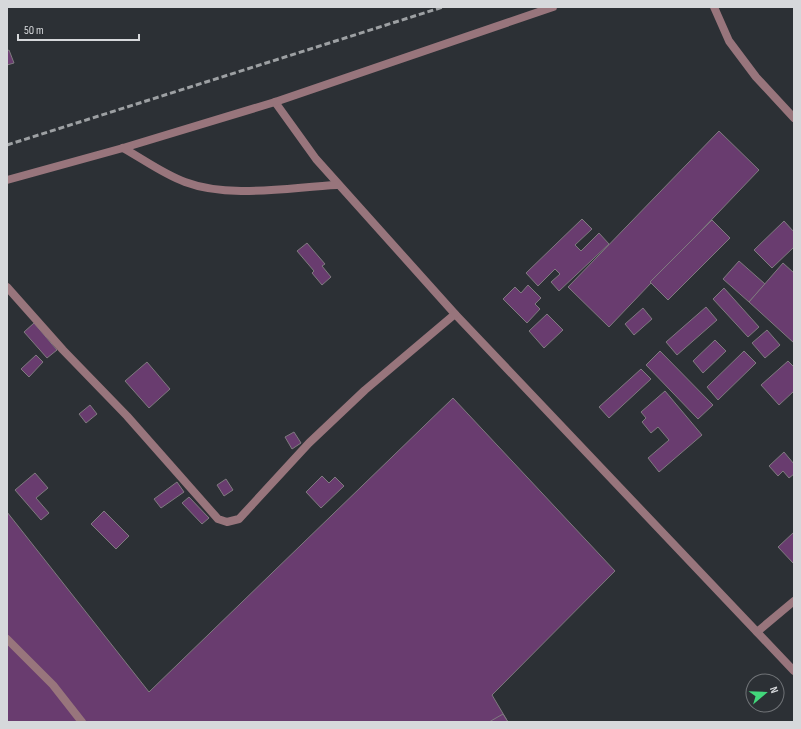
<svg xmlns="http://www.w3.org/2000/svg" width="801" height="729" viewBox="0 0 801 729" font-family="'Sofia Sans Condensed',sans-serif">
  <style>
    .building { fill: #693c6f; stroke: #7f7a7f }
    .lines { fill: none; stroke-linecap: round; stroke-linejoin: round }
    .service { stroke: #98757c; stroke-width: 8 }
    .minor { stroke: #98757c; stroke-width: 8 }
    .rail { stroke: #9da0a3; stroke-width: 3; stroke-dasharray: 6 3; stroke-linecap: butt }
  </style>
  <rect width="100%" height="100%" fill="#2c3035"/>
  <g class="building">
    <path d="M 9,50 L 14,63 L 7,65 L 7,51 Z"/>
    <path d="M 719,131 L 759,170 L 609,327 L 568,287 Z"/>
    <path d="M 582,219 L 592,229 L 575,245 L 581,251 L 599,233 L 609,244 L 559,291 L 551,282 L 560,274 L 555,269 L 538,286 L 526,273 Z"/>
    <path d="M 712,220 L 730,238 L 668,300 L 650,282 Z"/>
    <path d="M 784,221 L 794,232 L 794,247 L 772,268 L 754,250 Z"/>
    <path d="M 307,243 L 325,264 L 322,266 L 331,277 L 322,285 L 312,273 L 314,271 L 297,251 Z"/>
    <path d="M 739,261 L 765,284 L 749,302 L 723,279 Z"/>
    <path d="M 783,263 L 794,273 L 794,343 L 749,302 Z"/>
    <path d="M 528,285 L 541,298 L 535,304 L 540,309 L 527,323 L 503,299 L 515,287 L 521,293 Z"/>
    <path d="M 724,288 L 759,327 L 748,337 L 713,299 Z"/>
    <path d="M 706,307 L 717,320 L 677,355 L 666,342 Z"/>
    <path d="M 643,308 L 652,319 L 634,335 L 625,324 Z"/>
    <path d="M 547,314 L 563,330 L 544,348 L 529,331 Z"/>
    <path d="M 34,323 L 57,350 L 47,358 L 24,332 Z"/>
    <path d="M 767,330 L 780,345 L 765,358 L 752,343 Z"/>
    <path d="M 715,340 L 726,351 L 703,373 L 693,361 Z"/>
    <path d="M 660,351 L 713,405 L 698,419 L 646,365 Z"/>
    <path d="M 744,351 L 756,363 L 718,400 L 707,387 Z"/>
    <path d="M 36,355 L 43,362 L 29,377 L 21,369 Z"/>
    <path d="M 788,361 L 794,367 L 794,391 L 779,405 L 761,385 Z"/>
    <path d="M 147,362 L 170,389 L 149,408 L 125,381 Z"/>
    <path d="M 641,369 L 651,379 L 609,418 L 599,407 Z"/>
    <path d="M 665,391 L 702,435 L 659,472 L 648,458 L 669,440 L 658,427 L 651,433 L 642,422 L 646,418 L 641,412 Z"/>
    <path d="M 453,398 L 615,571 L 492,695 L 508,722 L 7,722 L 7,512 L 149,692 Z"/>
    <path d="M 90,405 L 97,414 L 86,423 L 79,414 Z"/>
    <path d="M 294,432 L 301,443 L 292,449 L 285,437 Z"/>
    <path d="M 784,452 L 794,464 L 794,474 L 789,478 L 783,471 L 778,476 L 769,466 Z"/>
    <path d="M 35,473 L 48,488 L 36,498 L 49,513 L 41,520 L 15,490 Z"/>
    <path d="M 322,476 L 329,483 L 335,477 L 344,486 L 321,508 L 306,492 Z"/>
    <path d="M 226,479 L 233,490 L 224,496 L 217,485 Z"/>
    <path d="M 177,482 L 184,492 L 161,508 L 154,499 Z"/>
    <path d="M 189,497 L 209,518 L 202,524 L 182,503 Z"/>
    <path d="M 104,511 L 129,536 L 116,549 L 91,524 Z"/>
    <path d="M 794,532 L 794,564 L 778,547 Z"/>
    <path d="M 503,714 L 508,722 L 489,722 Z"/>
  </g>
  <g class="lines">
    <path class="service" d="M 7,639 L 53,685 L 82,722"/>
    <g class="minor">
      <path d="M 714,7 L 729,41 L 756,77 L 794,118"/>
      <path d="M 275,102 L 316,159 L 455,314 L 794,671"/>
      <path d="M 123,148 C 143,159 163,174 185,182 C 230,199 290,187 337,185"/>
      <path d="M 7,180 L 123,148 L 275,102 L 553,7"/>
      <path d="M 7,287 L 63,350 L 127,416 L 218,519 L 227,522 L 239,519 L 309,443 L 365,390 L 455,314"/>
      <path d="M 757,632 L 794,601"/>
    </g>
    <path class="rail" d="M 7,145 L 443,7"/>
  </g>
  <rect width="801" height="729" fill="none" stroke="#d6d8db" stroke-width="16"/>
  <g transform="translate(765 693) rotate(71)"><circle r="19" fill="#2c3035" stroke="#707377"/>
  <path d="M0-3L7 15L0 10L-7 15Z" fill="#42d77b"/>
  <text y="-6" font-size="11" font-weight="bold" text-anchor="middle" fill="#d6d8db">N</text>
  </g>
  <path d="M18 34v6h121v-6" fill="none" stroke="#d6d8db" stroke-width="2"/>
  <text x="24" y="34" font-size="12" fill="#d6d8db" stroke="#2c3035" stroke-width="3" paint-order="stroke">50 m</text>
</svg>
